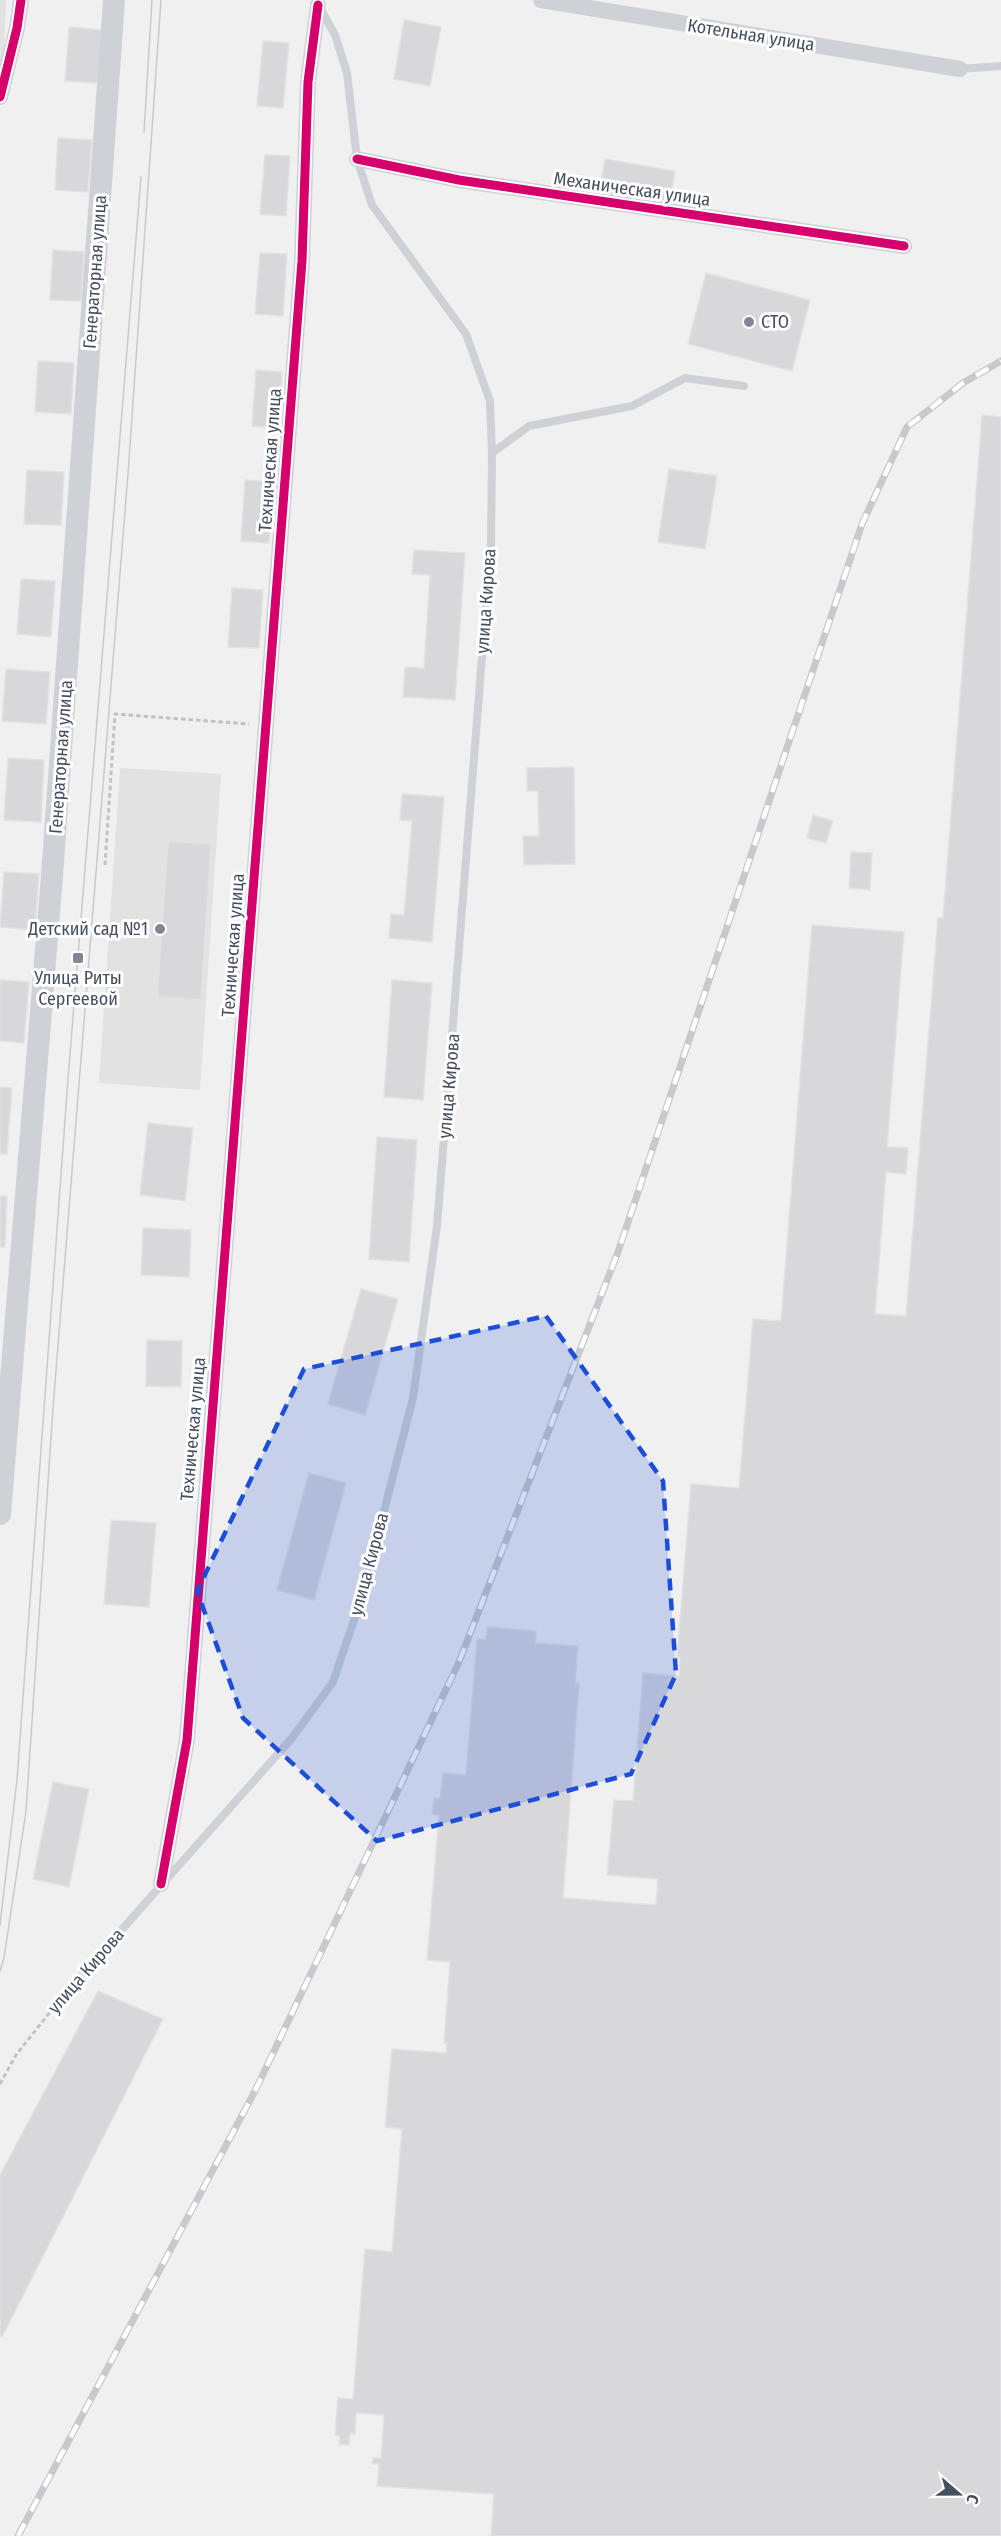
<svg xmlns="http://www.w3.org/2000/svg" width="1001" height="2536" viewBox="0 0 1001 2536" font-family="'Fira Sans Condensed',sans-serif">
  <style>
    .education { fill: #e2e2e3 }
    .building { fill: #d8d8db; stroke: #e2e2e3; stroke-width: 1.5 }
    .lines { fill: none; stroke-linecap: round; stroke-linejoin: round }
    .path { stroke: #b9c6c5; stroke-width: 3; stroke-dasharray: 4.5 3; stroke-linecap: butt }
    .lane { stroke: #ced1d5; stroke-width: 8 }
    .street { stroke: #ced1d5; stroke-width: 16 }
    .secondary { stroke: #ced1d6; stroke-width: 22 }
    .tram { stroke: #c7c9cc; stroke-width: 1.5 }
    .rail-casing { stroke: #c7c9cc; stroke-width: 7 }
    .rail { stroke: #fff; stroke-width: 4.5; stroke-dasharray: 14; stroke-linecap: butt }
    .cycleway-casing { stroke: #fff; stroke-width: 13 }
    .cycleway { stroke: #d6006c; stroke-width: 9 }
    .marked { fill: #1d4ed8; fill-opacity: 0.2; stroke: #1d4ed8; stroke-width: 4.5; stroke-dasharray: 12 8; stroke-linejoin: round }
    .poi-dot { fill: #818792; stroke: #fff; stroke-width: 2 }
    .labels { text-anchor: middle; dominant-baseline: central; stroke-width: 6; stroke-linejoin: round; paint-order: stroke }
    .street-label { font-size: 18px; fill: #454f5f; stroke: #fff }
    .poi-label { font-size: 18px; fill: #454f5f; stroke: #fff; text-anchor: start }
  </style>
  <rect width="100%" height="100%" fill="#f1f0f0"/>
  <g class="education">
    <path d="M 0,0 L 6,0 L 4,55 L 0,63 Z"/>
    <path d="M 120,768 L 221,774 L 200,1090 L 99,1083 Z"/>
  </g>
  <g class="building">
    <path d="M 404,20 L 441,27 L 430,86 L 394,79 Z"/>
    <path d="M 69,27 L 102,30 L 98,83 L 65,81 Z"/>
    <path d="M 263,41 L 289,43 L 283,108 L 257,106 Z"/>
    <path d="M 58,138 L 92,140 L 88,192 L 55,190 Z"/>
    <path d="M 265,155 L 290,156 L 286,216 L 260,214 Z"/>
    <path d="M 605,159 L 675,171 L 669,206 L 599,194 Z"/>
    <path d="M 53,250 L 84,252 L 81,301 L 50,300 Z"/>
    <path d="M 260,253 L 287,254 L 283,316 L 255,314 Z"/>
    <path d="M 706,273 L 810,300 L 792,371 L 688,344 Z"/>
    <path d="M 38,361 L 74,363 L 71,414 L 35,412 Z"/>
    <path d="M 256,370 L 282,372 L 278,428 L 252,426 Z"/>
    <path d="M 982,415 L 1001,417 L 1001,2536 L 491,2536 L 494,2494 L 377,2486 L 379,2464 L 372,2464 L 373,2458 L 381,2458 L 384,2415 L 356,2413 L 355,2434 L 350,2434 L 349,2445 L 339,2444 L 340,2436 L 335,2435 L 338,2398 L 353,2399 L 365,2249 L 392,2252 L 402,2129 L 385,2127 L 392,2049 L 446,2053 L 447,2043 L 444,2043 L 450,1962 L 427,1960 L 439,1815 L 432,1814 L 434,1798 L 440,1799 L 443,1773 L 466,1775 L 477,1639 L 486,1640 L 487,1627 L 536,1631 L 535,1643 L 578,1646 L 575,1683 L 579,1683 L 563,1898 L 656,1905 L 658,1879 L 607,1875 L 614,1800 L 633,1801 L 643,1673 L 679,1676 L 680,1658 L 677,1657 L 691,1484 L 739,1488 L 753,1319 L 781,1321 L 812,925 L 904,932 L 887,1147 L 908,1148 L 906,1174 L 886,1172 L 875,1314 L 906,1316 L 938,918 L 943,918 Z"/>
    <path d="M 669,469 L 717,476 L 705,549 L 658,542 Z"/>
    <path d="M 27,470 L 64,472 L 61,525 L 24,524 Z"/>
    <path d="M 245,480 L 273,482 L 269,543 L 241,541 Z"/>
    <path d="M 414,550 L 465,553 L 455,700 L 403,697 L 405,667 L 424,668 L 430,575 L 412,574 Z"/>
    <path d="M 21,579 L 55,581 L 51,637 L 17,634 Z"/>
    <path d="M 232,588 L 263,590 L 259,648 L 228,647 Z"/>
    <path d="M 6,669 L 50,672 L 46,724 L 2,721 Z"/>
    <path d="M 8,758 L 44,760 L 41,822 L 4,820 Z"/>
    <path d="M 574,767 L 575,864 L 524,865 L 523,836 L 539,836 L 538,791 L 527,791 L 527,768 Z"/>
    <path d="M 402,794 L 444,797 L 432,942 L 389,938 L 391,914 L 404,915 L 412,821 L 400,820 Z"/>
    <path d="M 813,815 L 833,821 L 826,843 L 807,838 Z"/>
    <path d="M 168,841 L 211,844 L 201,1000 L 157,997 Z"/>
    <path d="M 851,852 L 872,853 L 870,890 L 849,888 Z"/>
    <path d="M 4,872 L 39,874 L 35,930 L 0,927 Z"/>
    <path d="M 0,980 L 29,982 L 24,1043 L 0,1041 Z"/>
    <path d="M 392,980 L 432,983 L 423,1100 L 384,1097 Z"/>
    <path d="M 0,1087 L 12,1088 L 7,1154 L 0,1154 Z"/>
    <path d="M 148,1123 L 193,1128 L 185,1201 L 140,1195 Z"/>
    <path d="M 377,1137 L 417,1140 L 409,1262 L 369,1259 Z"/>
    <path d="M 0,1196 L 7,1196 L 5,1247 L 0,1247 Z"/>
    <path d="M 143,1228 L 191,1230 L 189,1277 L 141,1275 Z"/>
    <path d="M 361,1289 L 398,1299 L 365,1415 L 328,1404 Z"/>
    <path d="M 147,1340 L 182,1341 L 181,1387 L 146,1386 Z"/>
    <path d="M 309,1473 L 346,1483 L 314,1600 L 277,1590 Z"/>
    <path d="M 111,1520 L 156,1523 L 149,1607 L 104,1604 Z"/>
    <path d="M 53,1782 L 89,1789 L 69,1887 L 33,1879 Z"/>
    <path d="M 98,1991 L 163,2019 L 2,2337 L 0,2336 L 0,2175 Z"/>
  </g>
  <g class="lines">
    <g class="path">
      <path d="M 105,865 L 115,714 L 249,724"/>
      <path d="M 0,2084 L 16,2055 L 54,2007"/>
    </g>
    <g class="lane">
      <path d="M 960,69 L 1001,66"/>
      <path d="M 492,453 L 529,426 L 632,406 L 685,378 L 744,386"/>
      <path d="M 61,1998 L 292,1738 L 333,1682 L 362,1597 L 413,1398 L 437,1226 L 491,543 L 492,453 L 490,401 L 466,334 L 372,205 L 357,159 L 347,73 L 335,35 L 320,8"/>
    </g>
    <g class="street">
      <path d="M 541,0 L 960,69"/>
      <path d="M 0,97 L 17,28 L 21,0"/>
      <path d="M 357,159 L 459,180 L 904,246"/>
      <path d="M 161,1884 L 187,1740 L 302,261 L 308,82 L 318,5"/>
    </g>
    <path class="secondary" d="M 0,1514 L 52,876 L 114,0"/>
    <g class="tram">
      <path d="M 144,132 L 152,0"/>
      <path d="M 0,1925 L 17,1780 L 68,1079 L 141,177"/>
      <path d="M 0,1971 L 4,1958 L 26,1811 L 53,1408 L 128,474 L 161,0"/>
    </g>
    <defs>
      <path id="rail" d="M 18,2536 L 255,2091 L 459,1662 L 618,1252 L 862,524 L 907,427 L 963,383 L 1001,361"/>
    </defs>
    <use href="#rail" class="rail-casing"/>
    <use href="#rail" class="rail"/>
    <defs>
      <g id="cycleway">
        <path d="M 0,97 L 17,28 L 21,0"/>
        <path d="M 357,159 L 459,180 L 904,246"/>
        <path d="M 161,1884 L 187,1740 L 302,261 L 308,82 L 318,5"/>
      </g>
    </defs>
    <use href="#cycleway" class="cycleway-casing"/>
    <use href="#cycleway" class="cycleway"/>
  </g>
  <path class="marked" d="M 546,1316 L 663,1481 L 676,1674 L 631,1774 L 377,1841 L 243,1718 L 197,1591 L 304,1369 Z"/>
  <g class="poi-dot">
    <circle cx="749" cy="322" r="6"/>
    <circle cx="160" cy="929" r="6"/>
    <rect x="72" y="952" width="12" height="12" rx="3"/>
  </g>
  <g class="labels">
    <g class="street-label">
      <text transform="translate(751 35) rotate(9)">Котельная улица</text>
      <text transform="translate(632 189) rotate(8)">Механическая улица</text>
      <text transform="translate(95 272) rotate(-86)">Генераторная улица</text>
      <text transform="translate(270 460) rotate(-86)">Техническая улица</text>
      <text transform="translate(486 601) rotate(-86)">улица Кирова</text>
      <text transform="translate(61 757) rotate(-86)">Генераторная улица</text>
      <text transform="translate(233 945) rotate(-86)">Техническая улица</text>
      <text transform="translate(449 1086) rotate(-85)">улица Кирова</text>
      <text transform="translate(193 1429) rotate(-85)">Техническая улица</text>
      <text transform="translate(369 1564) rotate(-75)">улица Кирова</text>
      <text transform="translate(86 1971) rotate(-49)">улица Кирова</text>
    </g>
    <g class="poi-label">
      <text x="761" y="322">СТО</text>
      <text x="148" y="929" text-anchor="end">Детский сад №1</text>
      <text x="78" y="978" text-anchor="middle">Улица Риты<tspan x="78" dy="21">Сергеевой</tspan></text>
    </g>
  </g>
  <g transform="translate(959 2494) rotate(110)" stroke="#ffffff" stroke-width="4.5" paint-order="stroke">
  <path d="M0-4.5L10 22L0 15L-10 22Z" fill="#454f5f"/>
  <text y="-9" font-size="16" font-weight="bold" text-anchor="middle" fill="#454f5f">С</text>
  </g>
</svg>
